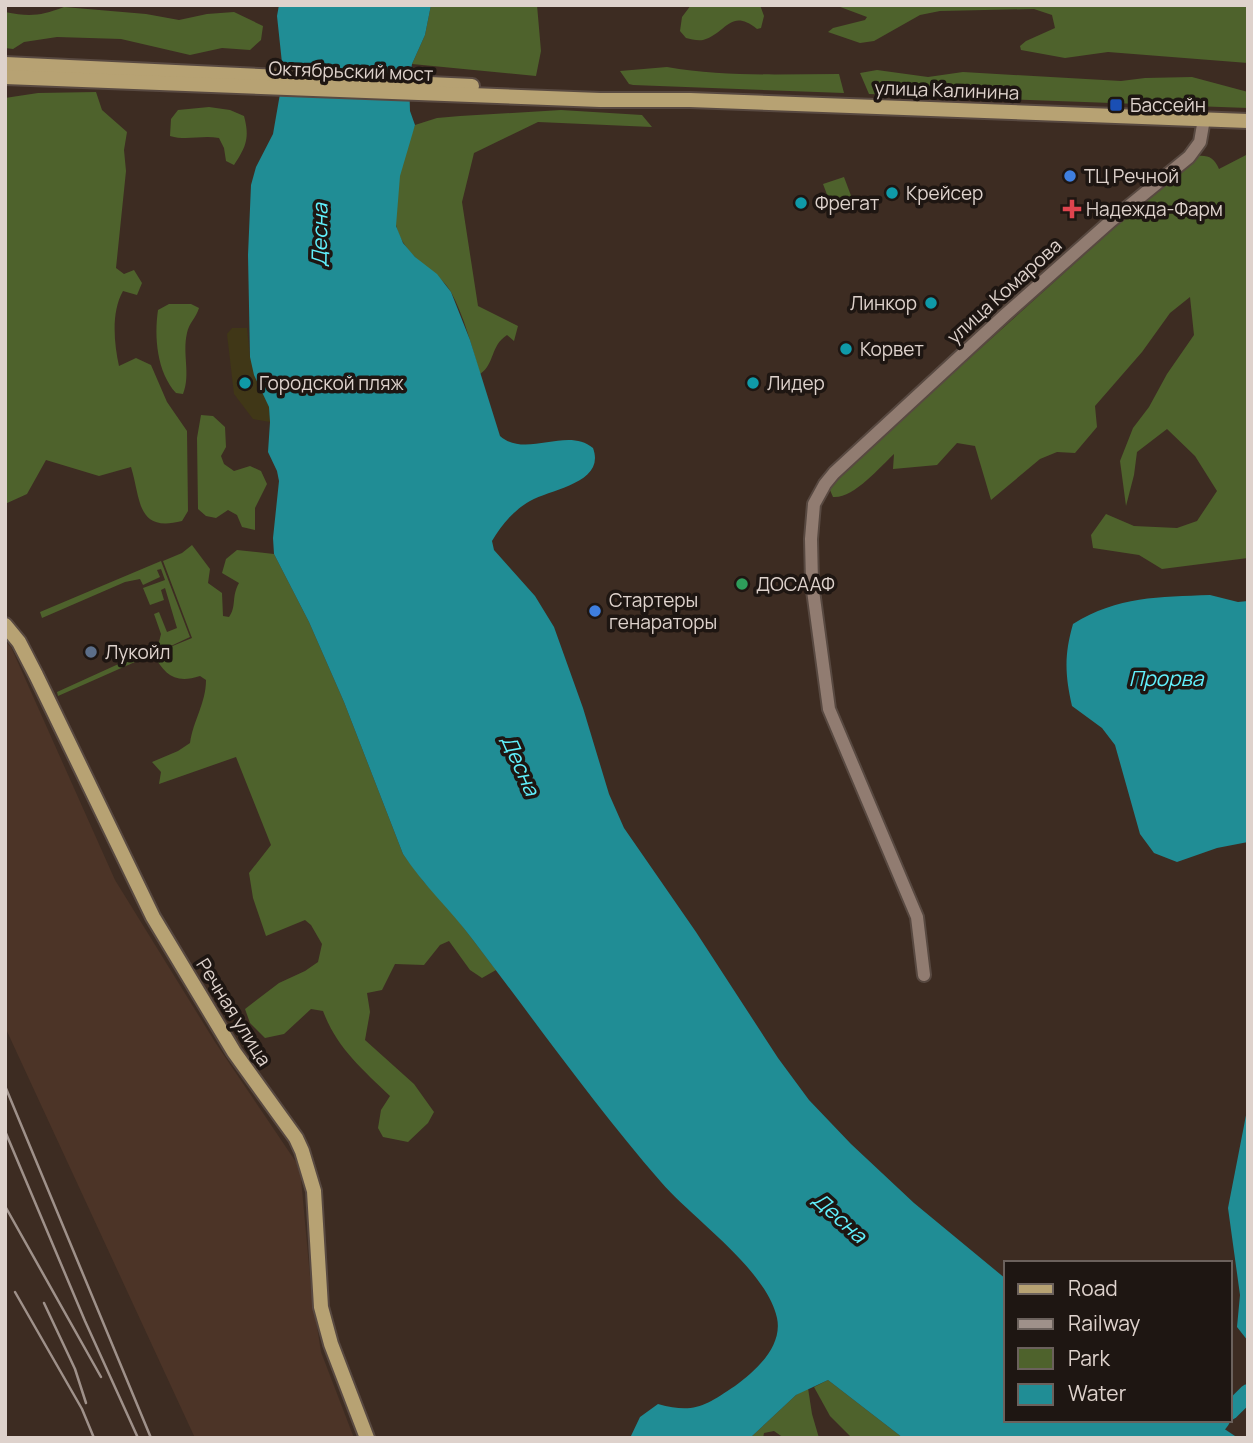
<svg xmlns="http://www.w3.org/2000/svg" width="1253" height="1443" viewBox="0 0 1253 1443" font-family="Manrope,sans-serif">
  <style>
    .built { fill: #4c3427 }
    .green { fill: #4e622c }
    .sand { fill: #403717 }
    .water { fill: #208d95 }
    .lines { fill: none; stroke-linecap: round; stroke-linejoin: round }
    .river { stroke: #208d95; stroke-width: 18 }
    .minor-casing { stroke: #584941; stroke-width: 16 }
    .major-casing { stroke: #584941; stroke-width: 18 }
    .minor { stroke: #917c71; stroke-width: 12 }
    .major { stroke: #b7a273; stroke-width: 14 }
    .rail { stroke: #9f918a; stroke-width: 2.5 }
    .transit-dot { fill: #1a4fb4; stroke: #1e1612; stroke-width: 2.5 }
    .shop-dot { fill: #3f7fe0; stroke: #1e1612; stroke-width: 2.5 }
    .culture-dot { fill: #0f9aa8; stroke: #1e1612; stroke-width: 2.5 }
    .health-dot { fill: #e0444e; stroke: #1e1612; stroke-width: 2.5 }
    .leisure-dot { fill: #2e9e5b; stroke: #1e1612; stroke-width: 2.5 }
    .service-dot { fill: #5c6f8a; stroke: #1e1612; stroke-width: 2.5 }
    .labels { text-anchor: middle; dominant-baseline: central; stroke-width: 7; stroke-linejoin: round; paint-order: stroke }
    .street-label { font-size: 19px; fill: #ded2cc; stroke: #1e1612 }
    .poi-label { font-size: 19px; fill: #ded2cc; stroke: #1e1612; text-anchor: start }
    .water-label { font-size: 21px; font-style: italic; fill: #61f0fc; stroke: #1e1612 }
  </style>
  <rect width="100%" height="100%" fill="#3d2c22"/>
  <path class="built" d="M 5,641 L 11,647 L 115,880 L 215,1042 L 300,1168 L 311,1287 L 321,1352 L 354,1438 L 195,1438 L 5,1027 Z"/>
  <g class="green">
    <path d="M 431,5 L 537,5 L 541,51 L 536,76 L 412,64 L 425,35 Z"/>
    <path d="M 691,5 L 760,5 L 764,16 L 761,28 L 757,29 C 730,7 726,34 703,40 C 697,41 691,39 686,38 L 680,31 L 682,17 Z"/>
    <path d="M 835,5 L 1248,5 L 1248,63 L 1108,52 L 1065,58 L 1021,50 L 1020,46 L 1026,41 L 1055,28 L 1052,15 L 1034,9 L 940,11 L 920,15 L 874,41 L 860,43 L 828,32 L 833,28 L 865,20 L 867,17 Z"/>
    <path d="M 64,7 L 146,14 L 179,20 L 207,14 L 234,12 L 263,26 L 261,40 L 250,50 L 222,48 L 190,55 L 121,39 L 57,37 L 24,42 L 13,49 L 5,48 L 5,12 C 30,17 40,16 64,7 Z"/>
    <path d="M 667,67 C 724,77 782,74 839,74 L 844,93 L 633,85 L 629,84 L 620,71 Z"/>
    <path d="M 877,70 L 928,77 L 963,72 L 1121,81 L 1145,78 L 1192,77 L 1248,92 L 1248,108 L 869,94 L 860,73 Z"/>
    <path d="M 96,92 L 102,110 L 127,132 L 124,150 L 126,171 L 116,268 L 124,274 L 134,270 L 142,283 L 137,295 L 123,291 C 111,312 114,343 119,366 L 136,358 L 151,365 L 167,402 L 187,431 L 188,511 L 182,521 C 136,533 141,499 131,467 L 99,476 L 46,460 L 27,494 L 5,504 L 5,98 L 38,93 Z"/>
    <path d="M 209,107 L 230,110 L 244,116 C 250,138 246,147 234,165 L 226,161 L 224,148 L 219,138 C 201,135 187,141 170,136 L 171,119 L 178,110 Z"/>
    <path d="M 561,110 L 642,115 L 652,127 L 538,122 L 474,153 L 462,202 L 478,306 L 518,326 L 514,341 L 507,335 C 490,346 495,364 480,374 C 472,347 464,316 451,292 C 441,275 424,268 412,254 C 405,246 398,236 396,225 C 391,197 404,151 415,125 L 437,118 L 460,116 Z"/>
    <path d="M 1248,154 L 1248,558 L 1162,569 L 1139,555 L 1093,548 L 1091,535 L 1106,514 L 1134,526 L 1177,528 L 1197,521 L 1217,491 L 1195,456 L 1167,429 L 1137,452 L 1134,475 L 1126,506 L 1120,461 L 1133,428 L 1149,407 L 1167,374 L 1194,335 L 1190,297 L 1170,313 L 1142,352 L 1095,406 L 1097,427 L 1075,453 L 1057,452 L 1040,459 L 991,500 L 975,446 L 957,443 L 937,465 L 893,469 L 894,454 C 880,467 853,499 833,497 L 830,490 L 833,481 L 1144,201 L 1197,156 C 1209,155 1214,158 1219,169 Z"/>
    <path d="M 844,177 L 853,201 L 832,208 L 823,184 Z"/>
    <path d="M 169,304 L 191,304 L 199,308 C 196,318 189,323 187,333 C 182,354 191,374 183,394 L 176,393 C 157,372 154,337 158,310 Z"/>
    <path d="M 201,415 L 213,416 L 225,427 L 226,447 L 221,456 L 224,464 L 234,471 L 250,466 L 261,471 L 267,484 L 255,508 L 255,530 L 242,527 L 237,515 L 228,510 L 216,518 L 206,516 L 198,509 L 197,438 Z"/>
    <path d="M 192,545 L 210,569 L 208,583 L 222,593 L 223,616 L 229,617 C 237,606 231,597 239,583 L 222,573 L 226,559 L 237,550 L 274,554 L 309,622 L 344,702 L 403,854 L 424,882 L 447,906 L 496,970 L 482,978 L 470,970 L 449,941 L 440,945 L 424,965 L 395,964 L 382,990 L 367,993 L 370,1012 L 365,1040 L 414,1084 L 434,1112 L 428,1123 L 408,1142 L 383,1137 L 378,1128 L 381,1110 L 390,1096 C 362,1069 337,1048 323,1011 L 311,1009 L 284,1034 L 265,1038 L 250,1023 L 245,1009 L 279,983 L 305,971 L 318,962 L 322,944 L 311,925 L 305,920 L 266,936 L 253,898 L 249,873 L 271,845 L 236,757 L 159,784 L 161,772 L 152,762 L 178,751 L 190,743 C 193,721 206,703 206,680 L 200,676 C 175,684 165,675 153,654 L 58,696 L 57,692 L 158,646 L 161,634 L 154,614 L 159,612 L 167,632 L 177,628 L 165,588 L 161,590 L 164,600 L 150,605 L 143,588 L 165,580 L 161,569 L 157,570 L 160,577 L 143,585 L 140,579 L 125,582 L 42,618 L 40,612 L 161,561 L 190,637 L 158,652 L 192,638 L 163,561 L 182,553 Z"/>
    <path d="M 828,1380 L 903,1438 L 851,1437 L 830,1416 L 814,1387 Z"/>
    <path d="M 808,1388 L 812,1414 L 819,1438 L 784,1438 L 774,1431 L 764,1433 L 763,1438 L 750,1438 L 796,1395 Z"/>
  </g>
  <path class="sand" d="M 232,328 L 247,328 L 250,357 L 269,407 L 270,422 L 253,419 L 234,394 L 227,334 Z"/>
  <g class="water">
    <path d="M 279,5 L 431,5 L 425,35 L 412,64 L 409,80 L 410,111 L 415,125 L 400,176 L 396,226 L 403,243 L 415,257 L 437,274 L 451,292 L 470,340 L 500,436 C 526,459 567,426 593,448 C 606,483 552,489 530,501 C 514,510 501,525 492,541 L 494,550 L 535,596 L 554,627 L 583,708 L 609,794 L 624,828 L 696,932 L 778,1058 L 809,1100 L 851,1144 L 914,1203 L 1006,1279 L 1006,1420 L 1211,1420 L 1238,1438 L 903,1438 L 828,1380 L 796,1395 L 750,1438 L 630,1438 L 640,1417 L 658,1404 C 694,1414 705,1406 735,1386 C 756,1371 783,1346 777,1318 C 766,1269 694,1220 661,1182 C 594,1105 535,1021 473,940 C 451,910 423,885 403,854 L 344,702 L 309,622 L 274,554 L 273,538 L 279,481 L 277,471 L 268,452 L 270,422 L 269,407 L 254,375 L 250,357 L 248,255 L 251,185 L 256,167 L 273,134 L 281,88 L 282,63 L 277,16 Z"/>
    <path d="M 1210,595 L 1238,602 L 1248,601 L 1248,842 L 1217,848 L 1177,862 L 1154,853 L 1140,834 L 1115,745 L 1102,728 L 1072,706 C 1065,675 1064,655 1073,624 C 1118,596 1159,597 1210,595 Z"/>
    <path d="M 1248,1105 L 1248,1341 L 1237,1327 L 1240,1295 L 1228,1208 Z"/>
  </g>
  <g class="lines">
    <g class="river">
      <path d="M 1230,1411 L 1248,1393"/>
      <path d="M 1207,1438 L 1221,1420"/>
    </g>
    <defs>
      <path id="minor" d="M 924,975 L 917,917 L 829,709 L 812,583 L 811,539 L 814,504 L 825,484 L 834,473 L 1005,315 L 1112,220 L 1189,157 L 1200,142 L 1204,119"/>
      <g id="major">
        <path d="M 5,64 L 472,86"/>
        <path d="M 5,77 L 600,100 L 690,100 L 1248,121"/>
        <path d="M 5,625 L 19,642 L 36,675 L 153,917 L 234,1052 L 296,1138 L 302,1151 L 314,1191 L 321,1307 L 331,1344 L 367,1438"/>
      </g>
    </defs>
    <use href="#minor" class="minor-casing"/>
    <use href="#major" class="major-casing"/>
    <use href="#minor" class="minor"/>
    <use href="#major" class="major"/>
    <g class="rail">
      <path d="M 5,1086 L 151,1438"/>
      <path d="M 5,1131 L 85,1321 L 138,1438"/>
      <path d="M 5,1206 L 101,1377"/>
      <path d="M 15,1292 L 82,1409 L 94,1438"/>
      <path d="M 44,1303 L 75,1369 L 86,1403"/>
    </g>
  </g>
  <rect class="transit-dot" x="1109" y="98" width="14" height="14" rx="3.5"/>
  <g class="shop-dot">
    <circle cx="1070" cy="176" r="7"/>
    <circle cx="595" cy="611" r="7"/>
  </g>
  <g class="culture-dot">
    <circle cx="892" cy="193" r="7"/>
    <circle cx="801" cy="203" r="7"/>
    <circle cx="931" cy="303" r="7"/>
    <circle cx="846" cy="349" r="7"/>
    <circle cx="245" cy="383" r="7"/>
    <circle cx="753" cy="383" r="7"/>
  </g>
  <path class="health-dot" d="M1068.5 198.5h7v7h7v7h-7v7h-7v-7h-7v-7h7z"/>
  <circle class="leisure-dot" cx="742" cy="584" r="7"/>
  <circle class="service-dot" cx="91" cy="652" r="7"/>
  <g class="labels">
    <g class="street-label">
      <text transform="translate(351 71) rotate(2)">Октябрьский мост</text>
      <text transform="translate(947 90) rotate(2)">улица Калинина</text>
      <text transform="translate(1004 291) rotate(-42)">улица Комарова</text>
      <text transform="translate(234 1012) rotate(58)">Речная улица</text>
    </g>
    <g class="poi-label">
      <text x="1130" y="105">Бассейн</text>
      <text x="1084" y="176">ТЦ Речной</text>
      <text x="906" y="193">Крейсер</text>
      <text x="815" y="203">Фрегат</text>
      <text x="1086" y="209">Надежда-Фарм</text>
      <text x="917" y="303" text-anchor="end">Линкор</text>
      <text x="860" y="349">Корвет</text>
      <text x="259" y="383">Городской пляж</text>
      <text x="767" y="383">Лидер</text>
      <text x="756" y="584">ДОСААФ</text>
      <text x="609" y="600">Стартеры<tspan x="609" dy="22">генараторы</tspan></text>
      <text x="105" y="652">Лукойл</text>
    </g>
    <g class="water-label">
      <text transform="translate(319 235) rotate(-89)">Десна</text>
      <text x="1166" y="678">Прорва</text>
      <text transform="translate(521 765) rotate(66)">Десна</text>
      <text transform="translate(840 1217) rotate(42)">Десна</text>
    </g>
  </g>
  <rect width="1253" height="1443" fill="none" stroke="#ded2cc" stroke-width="14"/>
  <rect x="1004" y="1261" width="228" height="161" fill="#1e1612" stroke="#6b615c" stroke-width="2"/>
  <rect x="1018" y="1284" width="35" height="10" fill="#b7a273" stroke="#6b615c" stroke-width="2"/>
  <text x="1068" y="1296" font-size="21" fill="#ded2cc">Road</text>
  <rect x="1018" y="1319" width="35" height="10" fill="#9f918a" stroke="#6b615c" stroke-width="2"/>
  <text x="1068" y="1331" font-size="21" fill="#ded2cc">Railway</text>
  <rect x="1018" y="1348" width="35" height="21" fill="#4e622c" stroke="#6b615c" stroke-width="2"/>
  <text x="1068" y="1366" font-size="21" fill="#ded2cc">Park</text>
  <rect x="1018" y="1384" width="35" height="21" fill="#208d95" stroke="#6b615c" stroke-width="2"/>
  <text x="1068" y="1401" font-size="21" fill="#ded2cc">Water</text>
</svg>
